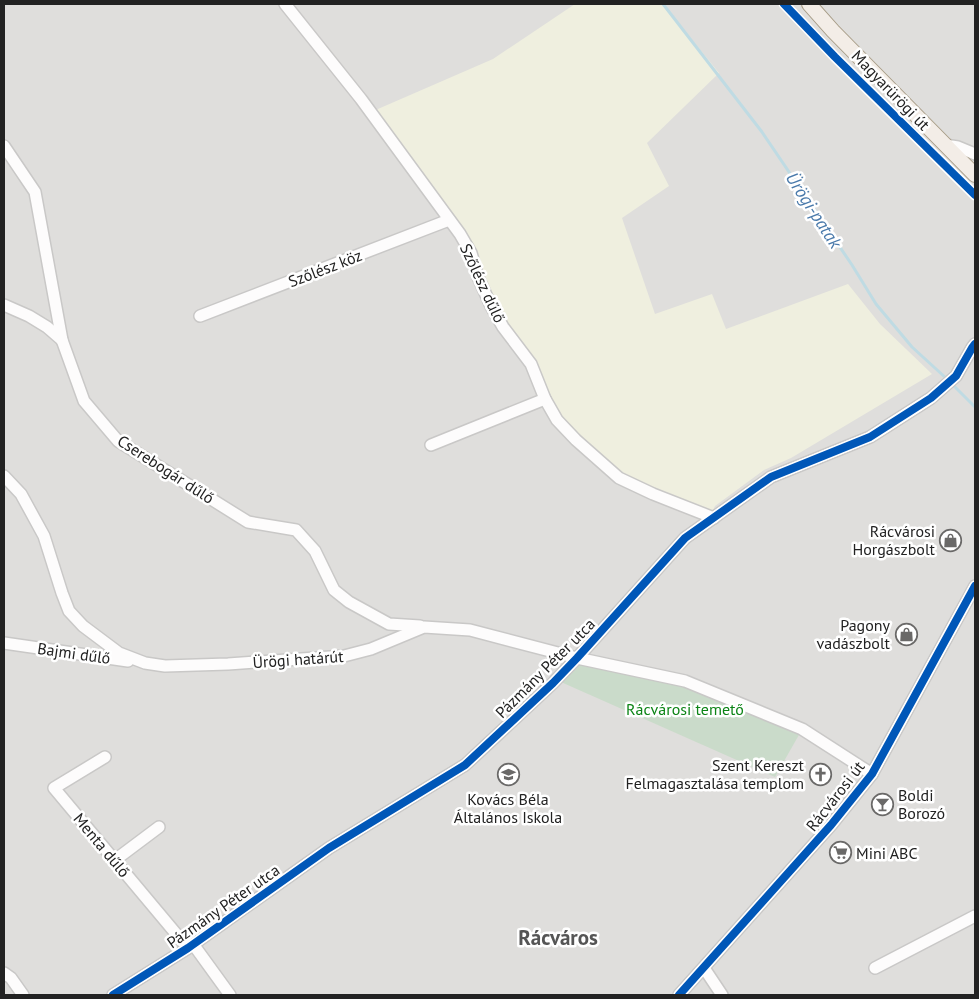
<svg xmlns="http://www.w3.org/2000/svg" width="979" height="999" viewBox="0 0 979 999" font-family="'PT Sans',sans-serif">
  <style>
    .residential { fill: #dfdedc }
    .farmland { fill: #efefdf }
    .cemetery { fill: #cadbca }
    .lines { fill: none; stroke-linecap: round; stroke-linejoin: round }
    .stream { stroke: #bfdbe3; stroke-width: 3 }
    .minor-casing { stroke: #c9c8c7; stroke-width: 14 }
    .major-casing { stroke: #a79c86; stroke-width: 16 }
    .minor { stroke: #fdfcfc; stroke-width: 11 }
    .major { stroke: #f3ede7; stroke-width: 14 }
    .cycleway-casing { stroke: #fff; stroke-width: 11 }
    .cycleway { stroke: #0057b8; stroke-width: 8 }
    .labels { text-anchor: middle; dominant-baseline: central; stroke-width: 5; stroke-linejoin: round; paint-order: stroke }
    .street-label { font-size: 16px; fill: #222; stroke: #fff }
    .poi-label { font-size: 16px; fill: #222; stroke: #fff; text-anchor: end }
    .park-label { font-size: 16px; fill: #0c8416; stroke: #fff }
    .water-label { font-size: 18px; font-style: italic; fill: #4a7aab; stroke: #fff }
    .district-label { font-size: 21px; font-weight: bold; fill: #555; stroke: #fff }
  </style>
  <rect width="100%" height="100%" fill="#f0eeeb"/>
  <rect class="residential" x="4" y="4" width="971" height="991"/>
  <path class="farmland" d="M 575,4 L 663,4 L 719,73 L 647,143 L 669,186 L 622,218 L 655,314 L 712,294 L 726,329 L 848,284 L 880,324 L 932,374 L 791,458 L 764,470 L 715,506 L 710,516 L 615,474 L 552,412 L 531,364 L 449,220 L 371,112 L 493,59 Z"/>
  <path class="cemetery" d="M 580,658 L 685,681 L 800,733 L 775,777 L 561,682 Z"/>
  <g class="lines">
    <g class="stream">
      <path d="M 663,4 L 762,132 L 852,265 L 876,304 L 912,347 L 947,379"/>
      <path d="M 951,383 L 975,407"/>
    </g>
    <defs>
      <g id="minor">
        <path d="M 285,4 L 361,99 L 460,234 L 471,253 L 478,277 L 491,306 L 503,327 L 531,364 L 545,399 L 557,420 L 576,440 L 619,478 L 653,494 L 714,518"/>
        <path d="M 945,145 L 958,147 L 975,154"/>
        <path d="M 4,146 L 35,192 L 62,340 L 84,401 L 118,441 L 248,522 L 296,530 L 315,551 L 334,590 L 349,602 L 389,624 L 420,626"/>
        <path d="M 4,305 L 29,316 L 47,327 L 62,340"/>
        <path d="M 200,316 L 449,220"/>
        <path d="M 431,445 L 545,399"/>
        <path d="M 4,476 L 21,494 L 44,536 L 62,593 L 69,611 L 83,626 L 119,653 L 145,663 L 165,666 L 228,664 L 344,656 L 371,649 L 424,627 L 470,630 L 577,658 L 685,681 L 802,729 L 872,774"/>
        <path d="M 4,643 L 128,661"/>
        <path d="M 105,757 L 54,788 L 188,948"/>
        <path d="M 115,860 L 159,827"/>
        <path d="M 193,944 L 230,995"/>
        <path d="M 704,968 L 722,995"/>
        <path d="M 875,968 L 975,916"/>
        <path d="M 4,973 L 11,978 L 23,995"/>
        <path d="M 113,995 L 188,948 L 329,848 L 465,765 L 553,683 L 577,658 L 685,538 L 771,477 L 870,437 L 931,398 L 956,376 L 972,348 L 975,344"/>
        <path d="M 679,995 L 831,825 L 872,774 L 975,586"/>
      </g>
      <path id="major" d="M 809,4 L 833,31 L 975,175"/>
    </defs>
    <use href="#minor" class="minor-casing"/>
    <use href="#major" class="major-casing"/>
    <use href="#minor" class="minor"/>
    <use href="#major" class="major"/>
    <defs>
      <g id="cycleway">
        <path d="M 784,4 L 835,57 L 975,195"/>
        <path d="M 113,995 L 188,948 L 329,848 L 465,765 L 553,683 L 577,658 L 685,538 L 771,477 L 870,437 L 931,398 L 956,376 L 972,348 L 975,344"/>
        <path d="M 679,995 L 831,825 L 872,774 L 975,586"/>
      </g>
    </defs>
    <use href="#cycleway" class="cycleway-casing"/>
    <use href="#cycleway" class="cycleway"/>
  </g>
  <defs>
    <symbol id="shop-ring" viewBox="-11 -11 22 22"><circle r="9.5" fill="#fff" stroke="#6a6968" stroke-width="1.5"/><path d="M-5-2.5h2.3a2.7 3.5 0 0 1 5.4 0H5L5.5 6h-11ZM-1.5-2.5h3a1.5 2.3 0 0 0-3 0Z" fill="#6a6968"/></symbol>
    <symbol id="church-ring" viewBox="-11 -11 22 22"><circle r="9.5" fill="#fff" stroke="#6a6968" stroke-width="1.5"/><path d="M-1.2-6h2.4v3.5h3.3v2.4h-3.3V6h-2.4V-.1h-3.3v-2.4h3.3Z" fill="#6a6968"/></symbol>
    <symbol id="school-ring" viewBox="-11 -11 22 22"><circle r="9.5" fill="#fff" stroke="#6a6968" stroke-width="1.5"/><path d="M0-5L7-2L0 1L-7-2ZM-4 1L0 2.5L4 1V4Q0 6-4 4Z" fill="#6a6968"/></symbol>
    <symbol id="bar-ring" viewBox="-11 -11 22 22"><circle r="9.5" fill="#fff" stroke="#6a6968" stroke-width="1.5"/><path d="M-6-5H6L.8 .8V4.5H3.5V6h-7V4.5H-.8V.8Z" fill="#6a6968"/></symbol>
    <symbol id="supermarket-ring" viewBox="-11 -11 22 22"><circle r="9.5" fill="#fff" stroke="#6a6968" stroke-width="1.5"/><path d="M-6-5.5h2.5l.6 2H6L4.5 2H-2.5L-4.4-4H-6ZM-1.5 3.2a1.3 1.3 0 1 0 .1 0ZM3 3.2a1.3 1.3 0 1 0 .1 0Z" fill="#6a6968"/></symbol>
  </defs>
  <g fill-rule="evenodd">
    <use href="#shop-ring" x="938" y="528" width="25" height="25"/>
    <use href="#shop-ring" x="894" y="622" width="25" height="25"/>
    <use href="#church-ring" x="808" y="762" width="25" height="25"/>
    <use href="#school-ring" x="496" y="762" width="25" height="25"/>
    <use href="#bar-ring" x="870" y="792" width="25" height="25"/>
    <use href="#supermarket-ring" x="828" y="840" width="25" height="25"/>
  </g>
  <g class="labels">
    <g class="street-label">
      <text transform="translate(891 90) rotate(46)">Magyarürögi út</text>
      <text transform="translate(325 268) rotate(-21)">Szőlész köz</text>
      <text transform="translate(483 283) rotate(65)">Szőlész dűlő</text>
      <text transform="translate(166 469) rotate(33)">Cserebogár dűlő</text>
      <text transform="translate(74 653) rotate(8)">Bajmi dűlő</text>
      <text transform="translate(298 659) rotate(-4)">Ürögi határút</text>
      <text transform="translate(545 668) rotate(-45)">Pázmány Péter utca</text>
      <text transform="translate(835 796) rotate(-52)">Rácvárosi út</text>
      <text transform="translate(102 845) rotate(50)">Menta dűlő</text>
      <text transform="translate(223 906) rotate(-35)">Pázmány Péter utca</text>
    </g>
    <g class="poi-label">
      <text x="935" y="531">Rácvárosi<tspan x="935" dy="18">Horgászbolt</tspan></text>
      <text x="890" y="625">Pagony<tspan x="890" dy="18">vadászbolt</tspan></text>
      <text x="804" y="765">Szent Kereszt<tspan x="804" dy="18">Felmagasztalása templom</tspan></text>
      <text x="898" y="795" text-anchor="start">Boldi<tspan x="898" dy="18">Borozó</tspan></text>
      <text x="508" y="799" text-anchor="middle">Kovács Béla<tspan x="508" dy="18">Általános Iskola</tspan></text>
      <text x="856" y="853" text-anchor="start">Mini ABC</text>
    </g>
    <g class="park-label">
      <text x="685" y="709">Rácvárosi temető</text>
    </g>
    <g class="water-label">
      <text transform="translate(814 210) rotate(57)">Ürögi-patak</text>
    </g>
    <g class="district-label">
      <text x="558" y="937">Rácváros</text>
    </g>
  </g>
  <rect width="979" height="999" fill="none" stroke="#222222" stroke-width="10"/>
</svg>
